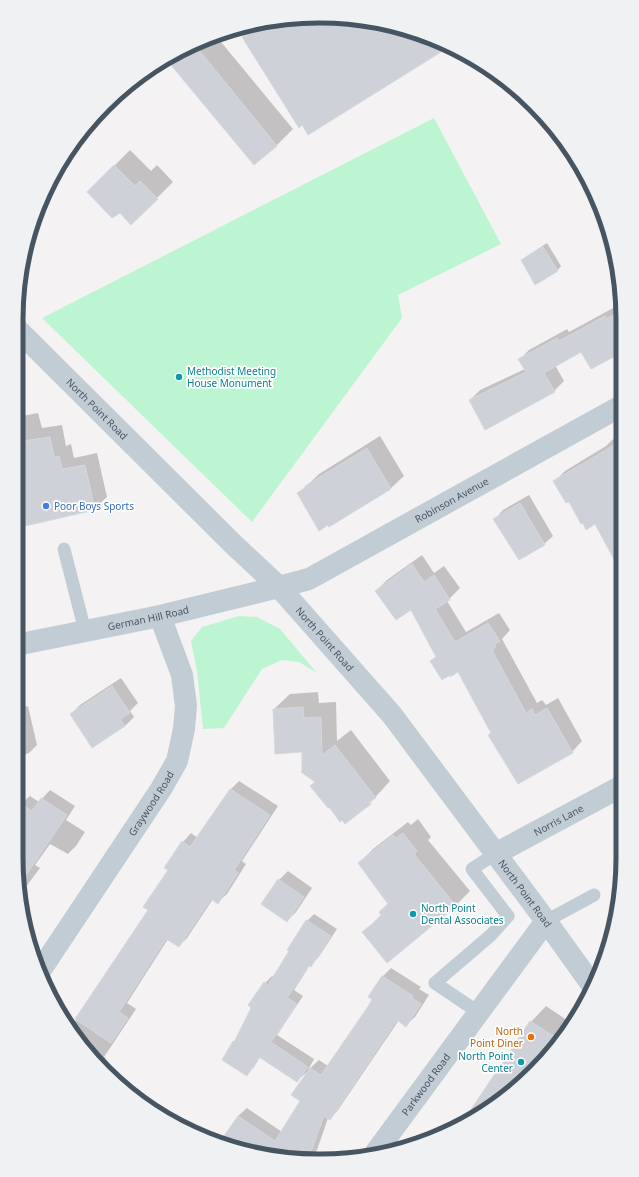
<svg xmlns="http://www.w3.org/2000/svg" width="639" height="1177" viewBox="0 0 639 1177" font-family="'Noto Sans',sans-serif">
  <style>
    .green { fill: #bdf5d3 }
    .shadow { fill: #0003 }
    .building { fill: #ced1d8; stroke: #d5d8de }
    .lines { fill: none; stroke-linecap: round; stroke-linejoin: round }
    .service { stroke: #c2ccd5; stroke-width: 13 }
    .minor { stroke: #c2ccd5; stroke-width: 22 }
    .tertiary { stroke: #c2ccd5; stroke-width: 22 }
    .culture-dot { fill: #0f9aa8; stroke: #fff; stroke-width: 1.5 }
    .shop-dot { fill: #3f7fe0; stroke: #fff; stroke-width: 1.5 }
    .food-dot { fill: #e8710a; stroke: #fff; stroke-width: 1.5 }
    .labels { text-anchor: middle; dominant-baseline: central; stroke-width: 3.5; stroke-linejoin: round; paint-order: stroke }
    .culture-label { font-size: 10px; fill: #0d838f; stroke: #fff; text-anchor: start }
    .street-label { font-size: 10px; fill: #475562; stroke: #fff }
    .shop-label { font-size: 10px; fill: #366cbe; stroke: #fff; text-anchor: start }
    .food-label { font-size: 10px; fill: #c56008; stroke: #fff; text-anchor: end }
    .rim { fill: none; stroke: #475562; stroke-width: 5 }
  </style>
  <rect width="100%" height="100%" fill="#f4f2f2"/>
  <g class="green">
    <path d="M 434,118 L 501,244 L 398,295 L 402,318 L 252,522 L 42,318 Z"/>
    <path d="M 239,616 L 257,617 L 280,629 L 317,673 L 299,662 L 282,660 L 262,669 L 224,728 L 203,729 L 197,671 L 191,641 L 202,627 Z"/>
  </g>
  <g class="shadow">
    <path d="M 299,17 L 359,19 L 417,32 L 448,46 L 309,133 L 303,124 L 300,126 L 238,28 Z"/>
    <path d="M 216,36 L 293,129 L 277,145 L 254,164 L 185,47 Z"/>
    <path d="M 130,150 L 151,171 L 157,165 L 173,182 L 131,224 L 120,212 L 88,192 Z"/>
    <path d="M 604,217 L 609,236 L 601,220 Z"/>
    <path d="M 547,243 L 561,266 L 557,271 L 522,260 L 527,256 Z"/>
    <path d="M 615,307 L 616,310 L 621,308 L 621,355 L 619,356 L 618,353 L 582,351 L 555,365 L 564,381 L 554,391 L 486,429 L 470,400 L 480,390 L 525,369 L 520,359 L 529,350 L 567,329 L 569,332 Z"/>
    <path d="M 38,413 L 42,428 L 62,425 L 66,446 L 71,444 L 74,458 L 97,453 L 107,497 L 94,509 L 16,527 L 17,417 Z"/>
    <path d="M 380,436 L 404,476 L 391,488 L 330,526 L 298,494 L 319,474 Z"/>
    <path d="M 621,436 L 621,506 L 612,511 L 569,501 L 555,481 L 565,471 L 606,446 L 612,440 Z"/>
    <path d="M 529,495 L 553,536 L 544,544 L 495,519 L 503,510 Z"/>
    <path d="M 422,555 L 434,573 L 444,566 L 460,588 L 447,601 L 466,632 L 499,613 L 510,630 L 502,639 L 537,703 L 542,700 L 546,705 L 558,698 L 582,741 L 572,752 L 491,733 L 459,670 L 450,674 L 437,656 L 411,609 L 376,591 L 387,580 Z"/>
    <path d="M 622,674 L 622,697 L 614,682 Z"/>
    <path d="M 121,678 L 138,703 L 130,711 L 134,717 L 125,726 L 93,746 L 71,714 L 80,705 Z"/>
    <path d="M 318,692 L 319,703 L 336,702 L 337,741 L 351,730 L 390,781 L 370,803 L 316,782 L 303,751 L 274,709 L 290,694 Z"/>
    <path d="M 16,696 L 19,708 L 28,706 L 37,745 L 29,753 L 23,755 L 16,760 Z"/>
    <path d="M 239,781 L 278,806 L 242,861 L 246,864 L 227,894 L 218,902 L 213,899 L 187,938 L 179,946 L 168,939 L 127,1003 L 136,1009 L 104,1057 L 106,1058 L 102,1064 L 79,1042 L 71,1028 L 149,910 L 183,842 L 191,833 L 198,838 L 231,789 Z"/>
    <path d="M 50,790 L 75,806 L 66,820 L 85,832 L 76,846 L 68,854 L 50,844 L 35,865 L 40,868 L 22,892 L 16,858 L 21,804 L 30,796 L 39,802 Z"/>
    <path d="M 418,819 L 431,837 L 428,840 L 470,891 L 456,905 L 387,962 L 363,933 L 382,914 L 389,903 L 359,863 L 373,849 L 408,822 L 411,825 Z"/>
    <path d="M 288,871 L 312,888 L 296,912 L 287,921 L 279,880 Z"/>
    <path d="M 622,874 L 622,877 L 621,884 L 618,878 Z"/>
    <path d="M 314,914 L 337,929 L 318,958 L 310,965 L 294,990 L 303,996 L 277,1035 L 314,1059 L 307,1072 L 297,1081 L 260,1057 L 254,1067 L 247,1075 L 234,1042 L 237,1039 L 265,983 L 272,976 L 274,977 L 307,921 Z"/>
    <path d="M 391,968 L 421,987 L 419,989 L 429,995 L 415,1017 L 406,1025 L 399,1020 L 338,1110 L 330,1119 L 328,1118 L 317,1150 L 309,1157 L 249,1151 L 225,1135 L 238,1116 L 247,1108 L 282,1132 L 302,1100 L 307,1071 L 319,1060 L 328,1066 L 374,999 L 370,996 L 383,976 Z"/>
    <path d="M 546,1006 L 571,1023 L 520,1086 L 466,1119 L 531,1022 Z"/>
  </g>
  <g class="building">
    <path d="M 299,17 L 359,19 L 417,32 L 449,47 L 308,135 L 302,125 L 299,128 L 242,37 L 266,22 Z"/>
    <path d="M 194,44 L 277,146 L 254,165 L 166,59 L 185,47 Z"/>
    <path d="M 114,165 L 135,186 L 140,181 L 158,199 L 131,225 L 120,213 L 112,218 L 87,192 Z"/>
    <path d="M 543,247 L 558,271 L 535,285 L 521,260 Z"/>
    <path d="M 621,311 L 621,353 L 591,369 L 581,352 L 544,373 L 555,392 L 485,430 L 469,400 L 526,372 L 518,359 L 557,338 L 559,341 L 605,316 L 606,319 Z"/>
    <path d="M 50,437 L 54,457 L 59,456 L 62,469 L 85,465 L 95,510 L 16,528 L 16,442 Z"/>
    <path d="M 621,441 L 621,572 L 595,524 L 586,530 L 583,523 L 581,524 L 569,502 L 566,503 L 553,481 Z"/>
    <path d="M 367,448 L 391,489 L 329,527 L 328,525 L 319,531 L 297,493 L 305,488 L 305,486 Z"/>
    <path d="M 520,503 L 545,545 L 519,560 L 493,519 Z"/>
    <path d="M 412,564 L 424,582 L 434,575 L 450,600 L 435,609 L 455,642 L 488,623 L 500,641 L 494,645 L 496,647 L 492,650 L 526,713 L 532,709 L 535,715 L 547,708 L 573,753 L 518,784 L 488,735 L 491,733 L 458,672 L 450,677 L 450,675 L 442,680 L 430,661 L 436,657 L 411,610 L 396,620 L 375,591 Z"/>
    <path d="M 112,686 L 130,713 L 120,719 L 125,726 L 92,748 L 70,714 Z"/>
    <path d="M 303,707 L 304,718 L 321,717 L 322,755 L 335,745 L 376,798 L 369,802 L 371,804 L 345,824 L 342,820 L 340,822 L 329,807 L 328,808 L 310,786 L 315,782 L 301,772 L 302,771 L 302,752 L 275,754 L 273,709 Z"/>
    <path d="M 230,789 L 270,815 L 234,870 L 238,873 L 218,904 L 211,899 L 179,947 L 166,939 L 119,1012 L 128,1018 L 111,1043 L 75,1019 L 148,910 L 143,907 L 168,870 L 164,868 L 182,841 L 190,847 Z"/>
    <path d="M 41,798 L 67,815 L 20,884 L 16,858 L 16,801 L 32,811 Z"/>
    <path d="M 403,833 L 417,851 L 414,854 L 456,906 L 387,963 L 362,932 L 382,916 L 379,912 L 388,904 L 358,863 L 393,835 L 396,838 Z"/>
    <path d="M 278,879 L 304,897 L 287,922 L 261,904 Z"/>
    <path d="M 306,920 L 331,936 L 311,967 L 309,965 L 287,998 L 297,1004 L 271,1042 L 308,1067 L 297,1082 L 259,1057 L 247,1076 L 222,1060 L 233,1041 L 234,1042 L 251,1008 L 248,1005 L 264,982 L 268,985 L 289,951 L 287,950 Z"/>
    <path d="M 382,976 L 413,996 L 412,998 L 421,1004 L 406,1027 L 397,1020 L 330,1120 L 324,1116 L 309,1157 L 247,1151 L 224,1136 L 238,1116 L 275,1141 L 300,1101 L 291,1095 L 310,1068 L 321,1075 L 369,1005 L 372,999 L 368,997 Z"/>
    <path d="M 530,1021 L 558,1039 L 520,1086 L 464,1120 Z"/>
  </g>
  <g class="lines">
    <g class="service">
      <path d="M 64,549 L 85,631"/>
      <path d="M 546,921 L 594,895"/>
      <path d="M 478,1012 L 435,983 L 491,935 L 508,916 L 472,869 L 495,854"/>
    </g>
    <g class="minor">
      <path id="s1" d="M 279,587 L 309,579 L 621,406"/>
      <path id="s2" d="M 495,854 L 622,786"/>
      <path id="s3" d="M 40,971 L 161,789 L 177,761 L 184,729 L 186,706 L 182,675 L 160,616"/>
      <path id="s4" d="M 376,1152 L 546,921"/>
    </g>
    <g class="tertiary">
      <path id="s5" d="M 17,329 L 232,543 L 279,587 L 392,715 L 546,921 L 592,985"/>
      <path id="s6" d="M 16,645 L 160,616 L 279,587"/>
    </g>
  </g>
  <g class="culture-dot">
    <circle cx="179" cy="377" r="4"/>
    <circle cx="413" cy="914" r="4"/>
    <circle cx="521" cy="1062" r="4"/>
  </g>
  <circle class="shop-dot" cx="46" cy="506" r="4"/>
  <circle class="food-dot" cx="531" cy="1037" r="4"/>
  <g class="labels">
    <g class="culture-label">
      <text x="187" y="371">Methodist Meeting<tspan x="187" dy="12">House Monument</tspan></text>
      <text x="421" y="908">North Point<tspan x="421" dy="12">Dental Associates</tspan></text>
      <text x="513" y="1056" text-anchor="end">North Point<tspan x="513" dy="12">Center</tspan></text>
    </g>
    <g class="street-label">
      <text stroke="none"><textPath href="#s5" startOffset="113">North Point Road</textPath></text>
      <text stroke="none"><textPath href="#s1" startOffset="194">Robinson Avenue</textPath></text>
      <text stroke="none"><textPath href="#s6" startOffset="135">German Hill Road</textPath></text>
      <text stroke="none"><textPath href="#s5" startOffset="437">North Point Road</textPath></text>
      <text stroke="none"><textPath href="#s3" startOffset="201">Graywood Road</textPath></text>
      <text stroke="none"><textPath href="#s2" startOffset="72">Norris Lane</textPath></text>
      <text stroke="none"><textPath href="#s5" startOffset="761">North Point Road</textPath></text>
      <text stroke="none"><textPath href="#s4" startOffset="84">Parkwood Road</textPath></text>
    </g>
    <g class="shop-label">
      <text x="54" y="506">Poor Boys Sports</text>
    </g>
    <g class="food-label">
      <text x="523" y="1031">North<tspan x="523" dy="12">Point Diner</tspan></text>
    </g>
  </g>
  <path d="M0 0H639V1177H0ZM319 23H320A296 296 0 0 1 616 319V858A296 296 0 0 1 320 1154H319A296 296 0 0 1 23 858V319A296 296 0 0 1 319 23Z" fill="#f0f1f2" fill-rule="evenodd"/>
  <path class="rim" d="M319 23H320A296 296 0 0 1 616 319V858A296 296 0 0 1 320 1154H319A296 296 0 0 1 23 858V319A296 296 0 0 1 319 23Z"/>
</svg>
